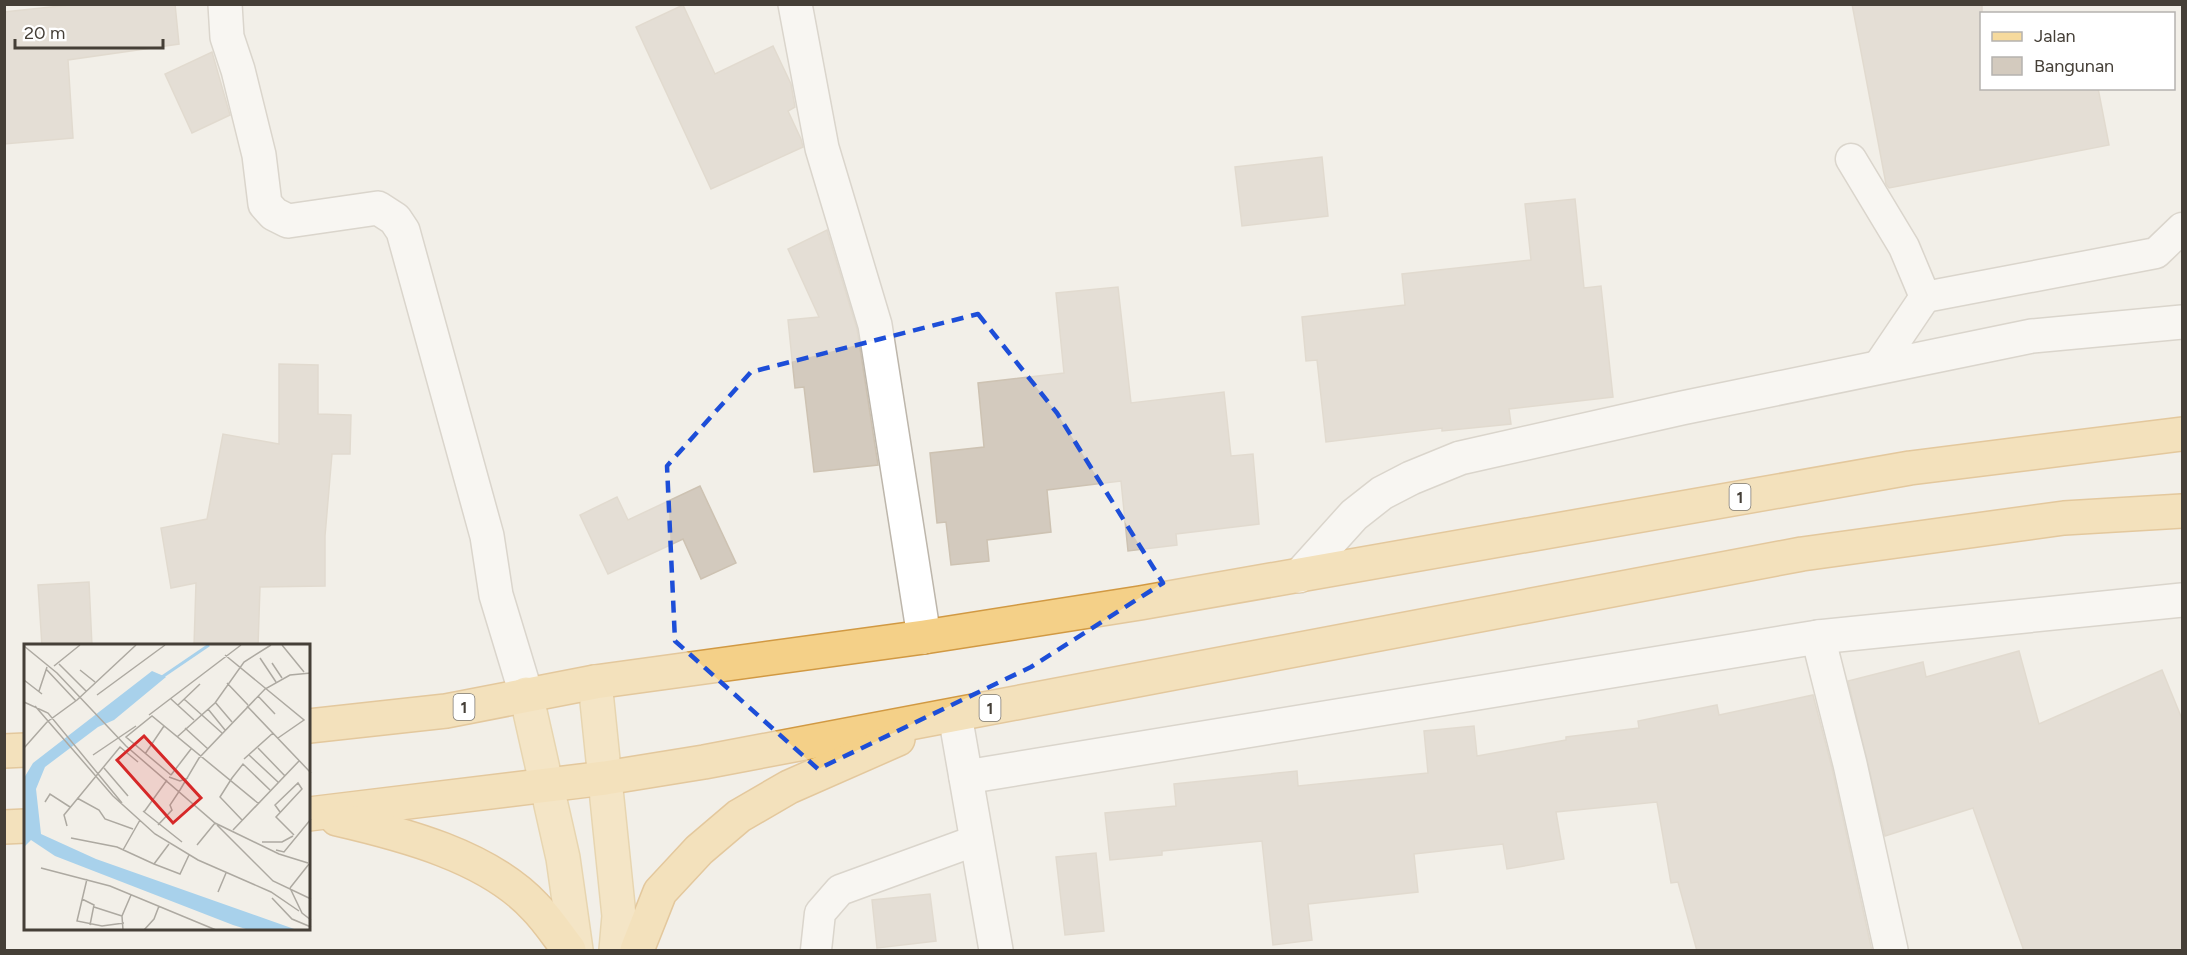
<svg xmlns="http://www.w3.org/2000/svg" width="2187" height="955" viewBox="0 0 2187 955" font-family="Figtree,sans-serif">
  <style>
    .building { fill: #d3cabe; stroke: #cdc2b2; stroke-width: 1.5 }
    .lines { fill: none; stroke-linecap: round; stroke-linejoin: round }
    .service-casing { stroke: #bdb6ab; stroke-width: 33 }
    .minor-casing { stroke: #bdb6ab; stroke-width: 36 }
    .primary-casing { stroke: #dab76e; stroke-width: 36 }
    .trunk-casing { stroke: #d19943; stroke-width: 36 }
    .service { stroke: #fff; stroke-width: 30 }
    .minor { stroke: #fff; stroke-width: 33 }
    .primary { stroke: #f6da9d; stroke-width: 33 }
    .trunk { stroke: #f4d088; stroke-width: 33 }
    .marked { fill: none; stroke: #1d4ed8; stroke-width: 4.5; stroke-dasharray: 12 8; stroke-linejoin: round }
    .labels { text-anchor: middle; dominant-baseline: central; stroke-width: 5; stroke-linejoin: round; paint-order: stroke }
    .shield { fill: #fff; stroke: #7d7973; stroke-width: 1.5 }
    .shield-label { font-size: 16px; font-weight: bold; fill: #453f37 }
    .inset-river { fill: none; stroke: #a8d1eb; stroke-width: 3 }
    .inset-road { fill: none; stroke: #ada9a1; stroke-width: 1.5 }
    .view { fill: #d62828; fill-opacity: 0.15; stroke: #d62828; stroke-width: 3 }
    .inset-edge { fill: none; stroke: #453f37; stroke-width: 3 }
  </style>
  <rect width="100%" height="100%" fill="#f2efe8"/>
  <g class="building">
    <path d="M 79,4 L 175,4 L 179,44 L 68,60 L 73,138 L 4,144 L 4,12 Z"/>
    <path d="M 1852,4 L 1982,4 L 1982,88 L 2098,88 L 2109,145 L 1889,188 L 1886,184 Z"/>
    <path d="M 683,5 L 715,74 L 773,46 L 791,84 L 795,107 L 788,111 L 801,139 L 803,147 L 711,189 L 636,27 Z"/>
    <path d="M 212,52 L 230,115 L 192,133 L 165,74 Z"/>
    <path d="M 1322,157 L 1328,216 L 1242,226 L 1235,167 Z"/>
    <path d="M 1575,199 L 1584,288 L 1601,286 L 1613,397 L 1509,409 L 1511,424 L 1442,431 L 1442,428 L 1326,442 L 1317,360 L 1306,361 L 1302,317 L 1405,305 L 1402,274 L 1531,260 L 1525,204 Z"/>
    <path d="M 827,230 L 857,329 L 878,465 L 814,472 L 804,387 L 795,388 L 788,320 L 819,317 L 788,249 Z"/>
    <path d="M 1118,287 L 1131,403 L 1224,392 L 1231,456 L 1253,454 L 1259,524 L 1176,534 L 1177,545 L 1128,551 L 1121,481 L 1047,490 L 1051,532 L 987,540 L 989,561 L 951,565 L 946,522 L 937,523 L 930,453 L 984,447 L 978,383 L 1064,373 L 1056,293 Z"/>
    <path d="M 279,364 L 318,365 L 318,414 L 351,415 L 350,454 L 332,454 L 325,536 L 325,586 L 260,587 L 258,646 L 194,646 L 196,583 L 171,588 L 161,528 L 207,519 L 223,434 L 279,444 Z"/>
    <path d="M 700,486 L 736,563 L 701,579 L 683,539 L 608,574 L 580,515 L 617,497 L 628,520 Z"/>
    <path d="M 89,582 L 92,646 L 42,646 L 38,585 Z"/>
    <path d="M 2019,651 L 2039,724 L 2162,670 L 2182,719 L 2182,951 L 2024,951 L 1973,808 L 1885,836 L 1848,681 L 1923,662 L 1926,677 Z"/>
    <path d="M 1813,695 L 1832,768 L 1872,951 L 1697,951 L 1678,882 L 1671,883 L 1657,802 L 1556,812 L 1564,859 L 1507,869 L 1503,844 L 1414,854 L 1418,892 L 1308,904 L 1312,940 L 1273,945 L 1262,841 L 1162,851 L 1162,855 L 1110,860 L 1105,813 L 1176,806 L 1174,784 L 1297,771 L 1298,786 L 1428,773 L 1424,731 L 1474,726 L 1477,756 L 1566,740 L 1566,737 L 1639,728 L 1638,721 L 1717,705 L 1719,715 Z"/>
    <path d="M 1096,853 L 1104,931 L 1065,935 L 1056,857 Z"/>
    <path d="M 930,894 L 936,941 L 877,948 L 872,900 Z"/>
  </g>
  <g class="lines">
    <defs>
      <g id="service">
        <path d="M 1851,159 L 1904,247 L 1925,297 L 1877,368"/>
        <path d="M 1925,297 L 2156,253 L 2182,228"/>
        <path d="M 816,950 L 820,913 L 840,890 L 977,840"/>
      </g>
      <g id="minor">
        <path d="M 225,4 L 227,37 L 238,70 L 259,155 L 265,204 L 274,214 L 288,221 L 378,208 L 395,219 L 403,231 L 487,536 L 496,595 L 526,694"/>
        <path d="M 795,4 L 822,148 L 875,325 L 924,637"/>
        <path d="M 1299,576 L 1354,515 L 1382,493 L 1411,478 L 1460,458 L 1682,408 L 2032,336 L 2182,322"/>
        <path d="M 1818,637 L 1850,764 L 1891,950"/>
        <path d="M 955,715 L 996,950"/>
        <path d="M 966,777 L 1818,637 L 2182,600"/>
      </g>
      <g id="primary">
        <path d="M 595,682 L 619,916 L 616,950"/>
        <path d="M 526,694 L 563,858 L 576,950"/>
      </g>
      <g id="trunk">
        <path d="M 309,726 L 446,711 L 595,682 L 924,637 L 1140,603 L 1910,468 L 2182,434"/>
        <path d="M 4,751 L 26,750"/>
        <path d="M 309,814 L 605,778 L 704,762 L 1802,554 L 2064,518 L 2182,511"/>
        <path d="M 337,819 C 402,834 488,856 535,907 C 548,920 558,936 569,950"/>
        <path d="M 4,827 L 26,826"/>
        <path d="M 637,950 L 660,892 L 699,850 L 739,816 L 789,787 L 898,739"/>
      </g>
    </defs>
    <use href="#service" class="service-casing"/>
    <use href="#minor" class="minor-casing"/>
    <use href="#primary" class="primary-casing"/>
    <use href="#trunk" class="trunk-casing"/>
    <use href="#service" class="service"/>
    <use href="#minor" class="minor"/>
    <use href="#primary" class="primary"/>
    <use href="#trunk" class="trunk"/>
  </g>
  <path d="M0 0H2187V955H0ZM 978,314 L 1057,413 L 1163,583 L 1031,667 L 818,769 L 675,641 L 667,466 L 751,372 Z" fill="#f2efe8" fill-opacity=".55" fill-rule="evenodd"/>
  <path class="marked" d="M 978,314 L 1057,413 L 1163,583 L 1031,667 L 818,769 L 675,641 L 667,466 L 751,372 Z"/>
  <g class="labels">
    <g class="shield">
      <rect x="1729.5" y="484" width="21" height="26" rx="4.5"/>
      <rect x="453.5" y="694" width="21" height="26" rx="4.5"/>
      <rect x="979.5" y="695" width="21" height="26" rx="4.5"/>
    </g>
    <g class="shield-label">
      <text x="1740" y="497">1</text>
      <text x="464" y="707">1</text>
      <text x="990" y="708">1</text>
    </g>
  </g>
  <g transform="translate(24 644)">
    <rect width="286" height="286" fill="#f2efe8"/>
    <path d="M 128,27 L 142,33 L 90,76 L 74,83 L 21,123 L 12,145 L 17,190 L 72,215 L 273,286 L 225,286 L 209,281 L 31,212 L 7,196 L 0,203 L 0,134 L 9,119 Z" fill="#a8d1eb"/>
    <path class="inset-river" d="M 138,33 L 185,1"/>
    <path class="inset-road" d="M 258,1 L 280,28M 0,2 L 33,29 L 102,102 L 191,179 L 255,210 L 284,219M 201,11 L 280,76 L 254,94M 236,14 L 252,38M 248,19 L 258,34M 35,20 L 62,47M 30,22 L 56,1M 22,25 L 52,57M 56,26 L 71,38M 0,36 L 18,50M 203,39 L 224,61M 15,47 L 23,23M 73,51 L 141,1M 234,52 L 251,70M 147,55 L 170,76M 160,55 L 198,89M 0,58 L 24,69 L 98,159M 191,58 L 208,78M 154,61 L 176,40M 11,62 L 89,152 L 131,190 L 174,216 L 247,248 L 275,267M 223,62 L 287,129M 184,65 L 201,86M 125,71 L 217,1M 161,84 L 184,105M 153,93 L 191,59 L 220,18 L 247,1M 0,104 L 23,78 L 53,56 L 112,1M 234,104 L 261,132M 121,110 L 140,82M 69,111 L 112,82M 225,111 L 254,138M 220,115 L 249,89M 80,124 L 104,152M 147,131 L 102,93 L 128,72 L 235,160M 147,131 L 167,105M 145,133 L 156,137 L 164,134M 208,134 L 219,120 L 246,146M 208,134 L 196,153 L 218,176M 156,146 L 175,114 L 241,45 L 266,31 L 287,29M 53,154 L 75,166 L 81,175 L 109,185M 21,158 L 26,150 L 46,163M 119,167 L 158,198M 120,168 L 143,136M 256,168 L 251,161 L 274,139 L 278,145 L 252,173 L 270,191M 134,181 L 148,166 L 146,161 L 156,146M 193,181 L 249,237 L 287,255M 43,182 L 40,171 L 96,103 L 114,118M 209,186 L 275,117M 47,194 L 93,203 L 130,220 L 145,200M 238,198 L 258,198 L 269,192M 173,201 L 191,179M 99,206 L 116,176M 252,206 L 260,208 L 287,175M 130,220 L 156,230 L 165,211M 17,224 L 86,242 L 192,286M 63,235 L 53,277 L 78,282 L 100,279M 266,244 L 285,220M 266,244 L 278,269 L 287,276M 194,248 L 202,229M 248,254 L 268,275 L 287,283M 58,255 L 70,261 L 66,281M 70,263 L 98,272M 99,286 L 98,272 L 107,251M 120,286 L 130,275 L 135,262"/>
    <path class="view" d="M 120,92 L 177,154 L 149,179 L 93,116 Z"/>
    <rect width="286" height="286" class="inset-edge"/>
  </g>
  <rect width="2187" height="955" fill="none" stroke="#453f37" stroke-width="12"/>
  <rect x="1980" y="12" width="195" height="78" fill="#ffffff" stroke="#b5b2af" stroke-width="1.5"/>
  <rect x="1992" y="32" width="30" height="9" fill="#f6da9d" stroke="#b5b2af" stroke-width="1.5"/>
  <text x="2034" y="42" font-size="18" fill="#453f37">Jalan</text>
  <rect x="1992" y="57" width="30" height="18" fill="#d3cabe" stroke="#b5b2af" stroke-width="1.5"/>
  <text x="2034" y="72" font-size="18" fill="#453f37">Bangunan</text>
  <path d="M15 39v9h148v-9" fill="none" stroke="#453f37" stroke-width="3"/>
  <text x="24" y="39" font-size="18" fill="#453f37" stroke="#ffffff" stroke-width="4.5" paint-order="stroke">20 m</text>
</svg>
